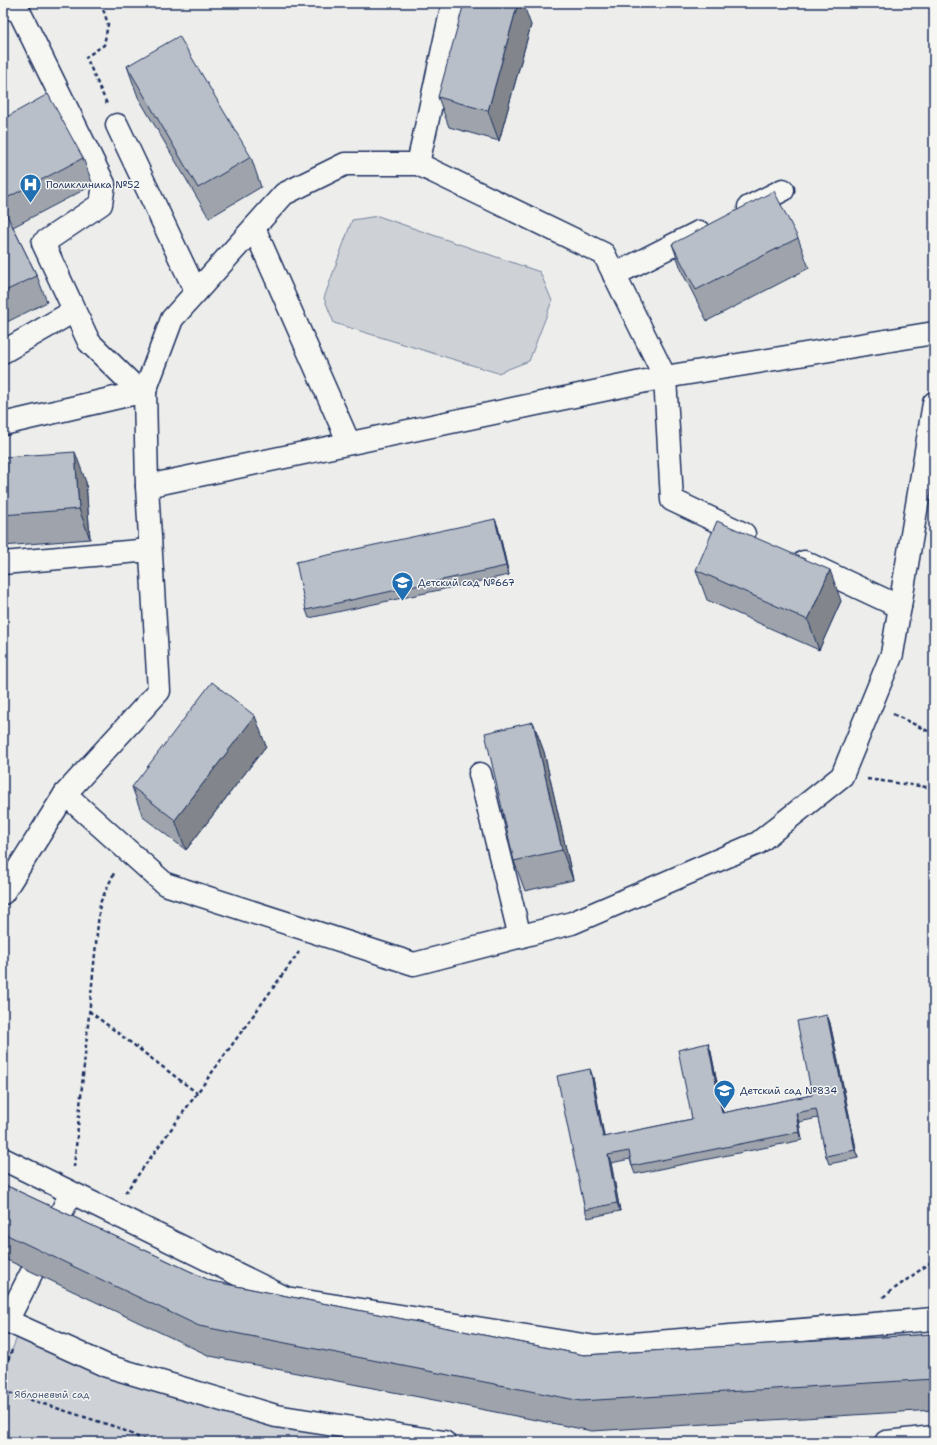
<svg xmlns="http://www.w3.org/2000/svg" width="937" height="1445" viewBox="0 0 937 1445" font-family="'Shantell Sans',sans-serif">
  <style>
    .green { fill: #ced2d7; stroke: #74809a }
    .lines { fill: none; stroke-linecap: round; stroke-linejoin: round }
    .minor-casing { stroke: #1b2f5e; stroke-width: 25 }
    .path { stroke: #1b2f5e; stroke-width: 2.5; stroke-dasharray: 4 3; stroke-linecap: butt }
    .minor { stroke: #f6f6f2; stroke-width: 22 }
    .wall { fill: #9fa4ac; stroke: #1b2f5e }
    .shaded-wall { fill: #82868c; stroke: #1b2f5e }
    .building { fill: #b9bfc8; stroke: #1b2f5e }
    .labels { text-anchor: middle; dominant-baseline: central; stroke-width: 3; stroke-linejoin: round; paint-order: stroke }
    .poi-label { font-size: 10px; fill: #1b2f5e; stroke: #f6f6f2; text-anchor: start }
    .park-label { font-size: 10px; fill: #48587c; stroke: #f6f6f2 }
  </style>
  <rect width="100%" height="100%" fill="#edeeec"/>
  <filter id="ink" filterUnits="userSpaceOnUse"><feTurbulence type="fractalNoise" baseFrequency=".025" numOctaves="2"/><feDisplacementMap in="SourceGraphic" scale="8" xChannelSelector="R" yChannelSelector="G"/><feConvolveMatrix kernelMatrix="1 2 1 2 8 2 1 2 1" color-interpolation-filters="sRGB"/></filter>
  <g filter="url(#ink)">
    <g class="green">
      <path d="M 378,216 L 540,272 L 552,301 L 529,361 L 498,373 L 334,323 L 324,298 L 352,220 Z"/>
      <path d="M 21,1327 L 276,1416 L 444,1442 L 3,1442 L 3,1373 Z"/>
    </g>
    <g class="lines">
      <defs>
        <g id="minor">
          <path d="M 3,6 L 19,11 L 104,184 L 101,204 L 43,243 L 89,342 L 140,392"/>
          <path d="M 117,125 L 196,292"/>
          <path d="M 418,164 L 453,3"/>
          <path d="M 749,207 L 783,190"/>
          <path d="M 254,228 L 349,443"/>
          <path d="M 614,275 L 699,232"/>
          <path d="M 3,352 L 74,311"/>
          <path d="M 145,391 L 172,319 L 284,194 L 345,164 L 418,164 L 604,254 L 665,377 L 672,500 L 744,534"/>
          <path d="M 3,424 L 145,391 L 147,486 L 665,377 L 934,333"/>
          <path d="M 147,486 L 159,691 L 65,794 L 165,884 L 414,964 L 572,923 L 758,843 L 842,776 L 892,654 L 934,403"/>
          <path d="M 804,562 L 900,607"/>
          <path d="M 3,563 L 150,550"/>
          <path d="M 480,774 L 520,937"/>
          <path d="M 3,893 L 65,794"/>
          <path d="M 3,1159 L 286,1298 L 596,1347 L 934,1319"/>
          <path d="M 52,1231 L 71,1193"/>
          <path d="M 3,1319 L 107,1366 L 276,1416 L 444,1442"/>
          <path d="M 7,1321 L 32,1272"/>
          <path d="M 886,1442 L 934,1437"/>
        </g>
      </defs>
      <use href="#minor" class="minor-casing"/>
      <g class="path">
        <path d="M 101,3 L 108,24 L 104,45 L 86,57 L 107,104"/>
        <path d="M 893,714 L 934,734"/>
        <path d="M 867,779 L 934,788"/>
        <path d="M 932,789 L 934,806"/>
        <path d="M 89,1011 L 197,1093"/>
        <path d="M 74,1167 L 100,903 L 115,871"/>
        <path d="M 125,1193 L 299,952"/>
        <path d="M 883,1297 L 934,1260"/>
        <path d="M 3,1373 L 12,1350"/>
        <path d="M 3,1391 L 119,1428 L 148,1442"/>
      </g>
      <use href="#minor" class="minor"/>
    </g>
    <g class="wall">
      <path d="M 531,25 L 499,141 L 449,127 L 438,97 Z"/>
      <path d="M 127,66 L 251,157 L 261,187 L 209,218 L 138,97 Z"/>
      <path d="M 3,119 L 83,158 L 93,185 L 13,227 L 37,276 L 47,302 L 3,324 Z"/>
      <path d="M 798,238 L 809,268 L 707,321 L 683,274 L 672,244 Z"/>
      <path d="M 3,457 L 86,482 L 90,539 L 3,546 Z"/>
      <path d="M 495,519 L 498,527 L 509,575 L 309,618 L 306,610 Z"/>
      <path d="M 696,570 L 841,601 L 819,650 L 707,600 Z"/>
      <path d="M 533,722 L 544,752 L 573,880 L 525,891 L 514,861 Z"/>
      <path d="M 266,746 L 186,850 L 143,817 L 132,787 Z"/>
      <path d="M 827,1015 L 830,1023 L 858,1158 L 829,1164 L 826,1156 L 818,1118 L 799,1122 L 802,1140 L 635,1174 L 632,1166 L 630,1159 L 611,1163 L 620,1211 L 588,1218 L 585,1210 L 590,1069 L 593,1078 L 604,1137 L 692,1119 L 708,1043 L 711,1052 L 723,1113 L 812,1095 Z"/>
      <path d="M 3,1184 L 211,1281 L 584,1355 L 934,1334 L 934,1410 L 592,1431 L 210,1356 L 3,1258 Z"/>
    </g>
    <g class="shaded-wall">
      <path d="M 518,3 L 523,3 L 531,25 L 499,141 L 488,111 Z"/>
      <path d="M 75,452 L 86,482 L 90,539 L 79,509 Z"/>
      <path d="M 495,519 L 498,527 L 509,575 L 506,566 Z"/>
      <path d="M 830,570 L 841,601 L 819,650 L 808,620 Z"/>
      <path d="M 255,716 L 266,746 L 186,850 L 175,820 Z"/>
      <path d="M 533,722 L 544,752 L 573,880 L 562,850 Z"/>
      <path d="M 827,1015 L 830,1023 L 858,1158 L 855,1150 Z"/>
      <path d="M 708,1043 L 711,1052 L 725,1122 L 722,1113 Z"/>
      <path d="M 590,1069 L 593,1078 L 606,1146 L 603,1137 Z"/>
      <path d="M 796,1113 L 799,1122 L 802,1140 L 799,1132 Z"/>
      <path d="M 608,1155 L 611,1163 L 620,1211 L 617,1203 Z"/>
    </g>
    <g class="building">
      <path d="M 464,3 L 518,3 L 488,111 L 438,97 Z"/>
      <path d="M 179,36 L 251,157 L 198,188 L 127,66 Z"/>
      <path d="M 48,94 L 83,158 L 3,200 L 3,119 Z"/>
      <path d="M 774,191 L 798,238 L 696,290 L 672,244 Z"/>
      <path d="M 3,207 L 37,276 L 3,292 Z"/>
      <path d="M 75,452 L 79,509 L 3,515 L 3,457 Z"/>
      <path d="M 495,519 L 506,566 L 306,610 L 296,562 Z"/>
      <path d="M 717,521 L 830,570 L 808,620 L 696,570 Z"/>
      <path d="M 212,682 L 255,716 L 175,820 L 132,787 Z"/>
      <path d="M 533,722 L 562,850 L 514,861 L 485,733 Z"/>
      <path d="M 827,1015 L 855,1150 L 826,1156 L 816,1109 L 796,1113 L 799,1132 L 632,1166 L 629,1151 L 608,1155 L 617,1203 L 585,1210 L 557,1076 L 590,1069 L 603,1137 L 692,1119 L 678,1050 L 708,1043 L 722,1113 L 812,1095 L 797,1021 Z"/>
      <path d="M 3,1184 L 211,1281 L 584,1355 L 934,1334 L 934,1379 L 581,1401 L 199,1326 L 3,1233 Z"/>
    </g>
  </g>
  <defs>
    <symbol id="hospital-pin" viewBox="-11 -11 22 30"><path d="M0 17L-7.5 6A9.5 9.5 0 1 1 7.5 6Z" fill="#1f6fb2" stroke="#f6f6f2"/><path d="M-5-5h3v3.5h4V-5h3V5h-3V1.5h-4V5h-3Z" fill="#fff"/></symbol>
    <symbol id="school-pin" viewBox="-11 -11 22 30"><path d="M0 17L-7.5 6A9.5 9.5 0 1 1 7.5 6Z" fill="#1f6fb2" stroke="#f6f6f2"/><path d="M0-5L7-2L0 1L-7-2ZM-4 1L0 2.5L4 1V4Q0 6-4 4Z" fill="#fff"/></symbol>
  </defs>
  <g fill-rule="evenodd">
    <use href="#hospital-pin" x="18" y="172" width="25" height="34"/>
    <use href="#school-pin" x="390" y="570" width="25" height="34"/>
    <use href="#school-pin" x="712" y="1078" width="25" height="34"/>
  </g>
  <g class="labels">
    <g class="poi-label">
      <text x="46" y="184">Поликлиника №52</text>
      <text x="418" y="582">Детский сад №667</text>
      <text x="740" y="1090">Детский сад №834</text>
    </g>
    <g class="park-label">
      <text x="52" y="1394">Яблоневый сад</text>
    </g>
  </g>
  <rect width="937" height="1445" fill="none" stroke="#f6f6f2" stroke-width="16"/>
  <rect x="8" y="8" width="921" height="1429" fill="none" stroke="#1b2f5e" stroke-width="1.5" filter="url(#ink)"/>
</svg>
